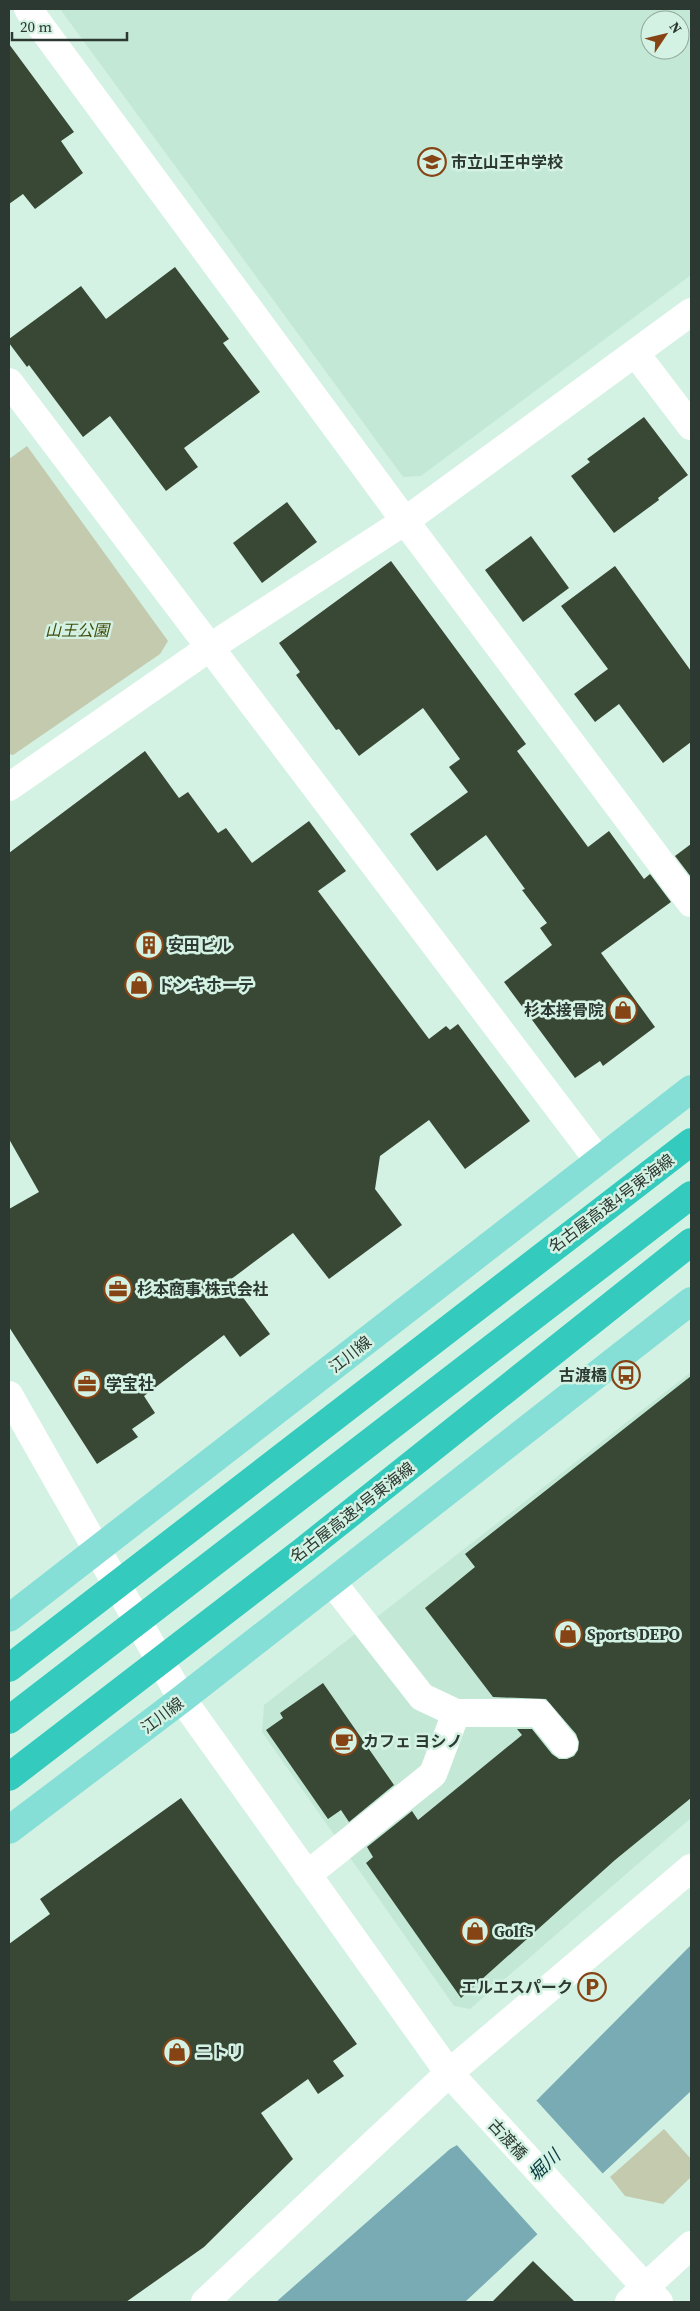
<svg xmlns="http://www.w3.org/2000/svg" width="700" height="2311" viewBox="0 0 700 2311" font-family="'Source Serif 4','Noto Sans JP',serif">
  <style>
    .built { fill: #c3e9d6; fill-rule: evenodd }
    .green { fill: #c3caae }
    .water { fill: #78abb4 }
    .pier { fill: #d4f2e3 }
    .building { fill: #384835 }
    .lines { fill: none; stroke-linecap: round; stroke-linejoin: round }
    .minor { stroke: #fff; stroke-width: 28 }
    .major { stroke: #85dfd7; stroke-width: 28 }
    .highway { stroke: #34cabd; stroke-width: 28 }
    .labels { text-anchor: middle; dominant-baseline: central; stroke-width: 5; stroke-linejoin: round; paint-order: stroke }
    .poi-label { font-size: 16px; font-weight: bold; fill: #2c3832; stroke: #d4f2e3; text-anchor: start }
    .park-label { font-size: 16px; font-style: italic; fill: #434d0d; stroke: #d4f2e3 }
    .street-label { font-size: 16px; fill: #2c3832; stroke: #d4f2e3 }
    .water-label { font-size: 18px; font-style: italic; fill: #04383e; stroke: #d4f2e3 }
  </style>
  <rect width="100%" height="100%" fill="#d4f2e3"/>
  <g class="built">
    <path d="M 60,9 L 691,9 L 691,275 L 421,476 L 403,477 ZM 650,20 L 680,20 L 680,50 L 650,50 Z"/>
    <path d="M 691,1372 L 691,1818 L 470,2009 L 454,2006 L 262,1732 L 264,1705 Z"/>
  </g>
  <g class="green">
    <path d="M 27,446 L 168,641 L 160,654 L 13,755 L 9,754 L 9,459 Z"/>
    <path d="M 664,2129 L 691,2159 L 691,2177 L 663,2204 L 625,2196 L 610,2177 Z"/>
  </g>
  <path class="water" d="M 691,1945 L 691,2091 L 465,2302 L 276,2302 L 450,2149 L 537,2100 Z"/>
  <path class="pier" d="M 535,2099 L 604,2175 L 539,2236 L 455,2143 Z"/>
  <g class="building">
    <path d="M 9,44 L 74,132 L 61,141 L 83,173 L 35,209 L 23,194 L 9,204 Z"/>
    <path d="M 175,267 L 229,339 L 223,343 L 260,392 L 184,448 L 198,467 L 166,491 L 110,416 L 83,437 L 29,365 L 27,367 L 9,343 L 9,339 L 81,286 L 106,319 Z"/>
    <path d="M 644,417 L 688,475 L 658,498 L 659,500 L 614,533 L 571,476 L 590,462 L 587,459 Z"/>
    <path d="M 287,502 L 317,542 L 262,583 L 233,543 Z"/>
    <path d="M 531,536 L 569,588 L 523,622 L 485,570 Z"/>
    <path d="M 391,561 L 526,744 L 517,751 L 588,847 L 609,831 L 644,879 L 650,874 L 671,902 L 601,953 L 655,1027 L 603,1066 L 600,1061 L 575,1078 L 504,982 L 552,945 L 540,928 L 547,923 L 522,890 L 525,889 L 486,835 L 437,871 L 410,834 L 468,792 L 449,767 L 460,759 L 423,708 L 359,756 L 339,729 L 336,730 L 296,675 L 300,672 L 279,643 Z"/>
    <path d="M 615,566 L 691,671 L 691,742 L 663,763 L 619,704 L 595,722 L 574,694 L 608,669 L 561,606 Z"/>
    <path d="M 145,751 L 179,798 L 188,792 L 218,833 L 226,828 L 252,863 L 309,821 L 346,871 L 318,891 L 429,1039 L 446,1026 L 450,1030 L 458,1024 L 530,1121 L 465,1169 L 429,1120 L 380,1156 L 375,1189 L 402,1225 L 329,1279 L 293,1233 L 230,1280 L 270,1334 L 240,1357 L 224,1335 L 144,1396 L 155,1413 L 132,1429 L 138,1437 L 97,1464 L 9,1327 L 9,1209 L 39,1192 L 9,1139 L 9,853 Z"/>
    <path d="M 691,844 L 691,877 L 675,856 Z"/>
    <path d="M 691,1376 L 691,1798 L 615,1860 L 461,1998 L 366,1863 L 373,1857 L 367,1847 L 412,1811 L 418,1820 L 522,1735 L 517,1729 L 532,1729 L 552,1754 L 559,1759 L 567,1759 L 574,1756 L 578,1750 L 579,1742 L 576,1734 L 546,1699 L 493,1697 L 425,1608 L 475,1567 L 465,1554 Z"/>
    <path d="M 323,1683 L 394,1785 L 349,1822 L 341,1810 L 328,1819 L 266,1730 L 283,1718 L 280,1713 Z"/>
    <path d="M 181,1798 L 357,2044 L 333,2061 L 344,2076 L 318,2094 L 308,2079 L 261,2113 L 293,2159 L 204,2247 L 126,2302 L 9,2302 L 9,1944 L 50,1914 L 40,1899 Z"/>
    <path d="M 533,2261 L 575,2302 L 492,2302 Z"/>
  </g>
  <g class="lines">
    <g class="minor">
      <path d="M 28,9 L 405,521 L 691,903"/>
      <path d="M 636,354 L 691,426"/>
      <path d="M 9,382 L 598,1160"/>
      <path d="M 9,787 L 209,648 L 405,521 L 691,312"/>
      <path d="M 9,1395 L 182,1699 L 449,2073 L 659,2302"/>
      <path d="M 332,1582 L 422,1697 L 456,1713 L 539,1713 L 564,1744"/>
      <path d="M 307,1875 L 433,1774 L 456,1713"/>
      <path d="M 205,2302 L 449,2073 L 691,1868"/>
      <path d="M 629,2302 L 691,2245"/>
    </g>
    <g class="major">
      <path d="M 9,1618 L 691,1089"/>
      <path d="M 9,1830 L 182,1699 L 691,1301"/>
    </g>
    <g class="highway">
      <path d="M 9,1668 L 691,1142"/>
      <path d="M 9,1720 L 691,1195"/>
      <path d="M 9,1777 L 303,1551 L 691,1242"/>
    </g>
  </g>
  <defs>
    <symbol id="school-ring" viewBox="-11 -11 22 22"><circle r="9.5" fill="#d4f2e3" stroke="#864314" stroke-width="1.5"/><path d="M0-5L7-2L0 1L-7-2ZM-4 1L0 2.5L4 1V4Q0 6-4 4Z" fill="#864314"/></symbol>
    <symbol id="building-ring" viewBox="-11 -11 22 22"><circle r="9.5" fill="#d4f2e3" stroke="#864314" stroke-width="1.5"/><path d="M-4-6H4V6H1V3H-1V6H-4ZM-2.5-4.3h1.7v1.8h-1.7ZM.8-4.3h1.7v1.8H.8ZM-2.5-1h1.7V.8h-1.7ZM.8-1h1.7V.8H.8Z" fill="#864314"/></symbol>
    <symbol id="shop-ring" viewBox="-11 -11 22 22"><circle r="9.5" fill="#d4f2e3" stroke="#864314" stroke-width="1.5"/><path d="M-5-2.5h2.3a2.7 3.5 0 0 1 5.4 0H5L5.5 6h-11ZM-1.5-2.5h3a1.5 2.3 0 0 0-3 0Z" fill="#864314"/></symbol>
    <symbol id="office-ring" viewBox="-11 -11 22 22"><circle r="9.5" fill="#d4f2e3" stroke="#864314" stroke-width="1.5"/><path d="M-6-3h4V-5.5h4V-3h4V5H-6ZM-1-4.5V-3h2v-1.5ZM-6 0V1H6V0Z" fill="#864314"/></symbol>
    <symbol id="bus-ring" viewBox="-11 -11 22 22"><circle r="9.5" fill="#d4f2e3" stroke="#864314" stroke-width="1.5"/><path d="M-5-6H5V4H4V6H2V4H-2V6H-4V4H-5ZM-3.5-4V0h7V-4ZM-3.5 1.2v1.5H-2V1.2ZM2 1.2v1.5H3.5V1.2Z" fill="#864314"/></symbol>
    <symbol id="cafe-ring" viewBox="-11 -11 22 22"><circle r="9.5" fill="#d4f2e3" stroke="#864314" stroke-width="1.5"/><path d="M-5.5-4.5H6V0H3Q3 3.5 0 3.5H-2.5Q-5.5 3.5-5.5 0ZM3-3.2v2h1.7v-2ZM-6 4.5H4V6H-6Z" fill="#864314"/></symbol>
    <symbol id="parking-ring" viewBox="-11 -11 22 22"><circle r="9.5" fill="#d4f2e3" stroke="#864314" stroke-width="1.5"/><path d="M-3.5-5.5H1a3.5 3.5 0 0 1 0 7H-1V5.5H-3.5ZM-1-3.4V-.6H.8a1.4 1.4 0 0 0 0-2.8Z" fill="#864314"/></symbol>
  </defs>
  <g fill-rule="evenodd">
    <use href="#school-ring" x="416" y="146" width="32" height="32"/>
    <use href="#building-ring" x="133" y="929" width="32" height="32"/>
    <use href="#shop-ring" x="123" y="969" width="32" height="32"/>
    <use href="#shop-ring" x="607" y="994" width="32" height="32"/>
    <use href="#office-ring" x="102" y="1273" width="32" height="32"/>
    <use href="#bus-ring" x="610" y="1359" width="32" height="32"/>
    <use href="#office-ring" x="71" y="1368" width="32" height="32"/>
    <use href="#shop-ring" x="552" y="1618" width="32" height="32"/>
    <use href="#cafe-ring" x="328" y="1725" width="32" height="32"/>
    <use href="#shop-ring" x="459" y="1915" width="32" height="32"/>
    <use href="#parking-ring" x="576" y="1971" width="32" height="32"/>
    <use href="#shop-ring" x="161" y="2036" width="32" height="32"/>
  </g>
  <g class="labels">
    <g class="poi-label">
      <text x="451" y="162">市立山王中学校</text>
      <text x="168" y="945">安田ビル</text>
      <text x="158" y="985">ドンキホーテ</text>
      <text x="604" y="1010" text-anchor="end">杉本接骨院</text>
      <text x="137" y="1289">杉本商事 株式会社</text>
      <text x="607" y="1375" text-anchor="end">古渡橋</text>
      <text x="106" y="1384">学宝社</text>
      <text x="587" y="1634">Sports DEPO</text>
      <text x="363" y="1741">カフェ ヨシノ</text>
      <text x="494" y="1931">Golf5</text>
      <text x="573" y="1987" text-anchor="end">エルエスパーク</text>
      <text x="196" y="2052">ニトリ</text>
    </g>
    <g class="park-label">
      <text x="77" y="630">山王公園</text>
    </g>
    <g class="street-label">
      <text transform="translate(611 1203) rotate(-37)">名古屋高速4号東海線</text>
      <text transform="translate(350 1354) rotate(-38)">江川線</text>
      <text transform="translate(352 1512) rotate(-38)">名古屋高速4号東海線</text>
      <text transform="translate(162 1715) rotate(-37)">江川線</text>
      <text transform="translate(508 2139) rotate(47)">古渡橋</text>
    </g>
    <g class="water-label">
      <text transform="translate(544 2165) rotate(-44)">堀川</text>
    </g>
  </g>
  <rect width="700" height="2311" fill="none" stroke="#2c3832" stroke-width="20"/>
  <g transform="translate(665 35) rotate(55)"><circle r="24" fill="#d4f2e3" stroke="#91a89c"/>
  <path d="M0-4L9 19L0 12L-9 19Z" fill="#864314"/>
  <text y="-8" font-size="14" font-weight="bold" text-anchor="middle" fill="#2c3832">N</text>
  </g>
  <path d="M12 32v8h115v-8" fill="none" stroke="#2c3832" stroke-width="2.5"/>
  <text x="20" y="32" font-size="15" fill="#2c3832" stroke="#d4f2e3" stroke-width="4" paint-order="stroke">20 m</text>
</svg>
